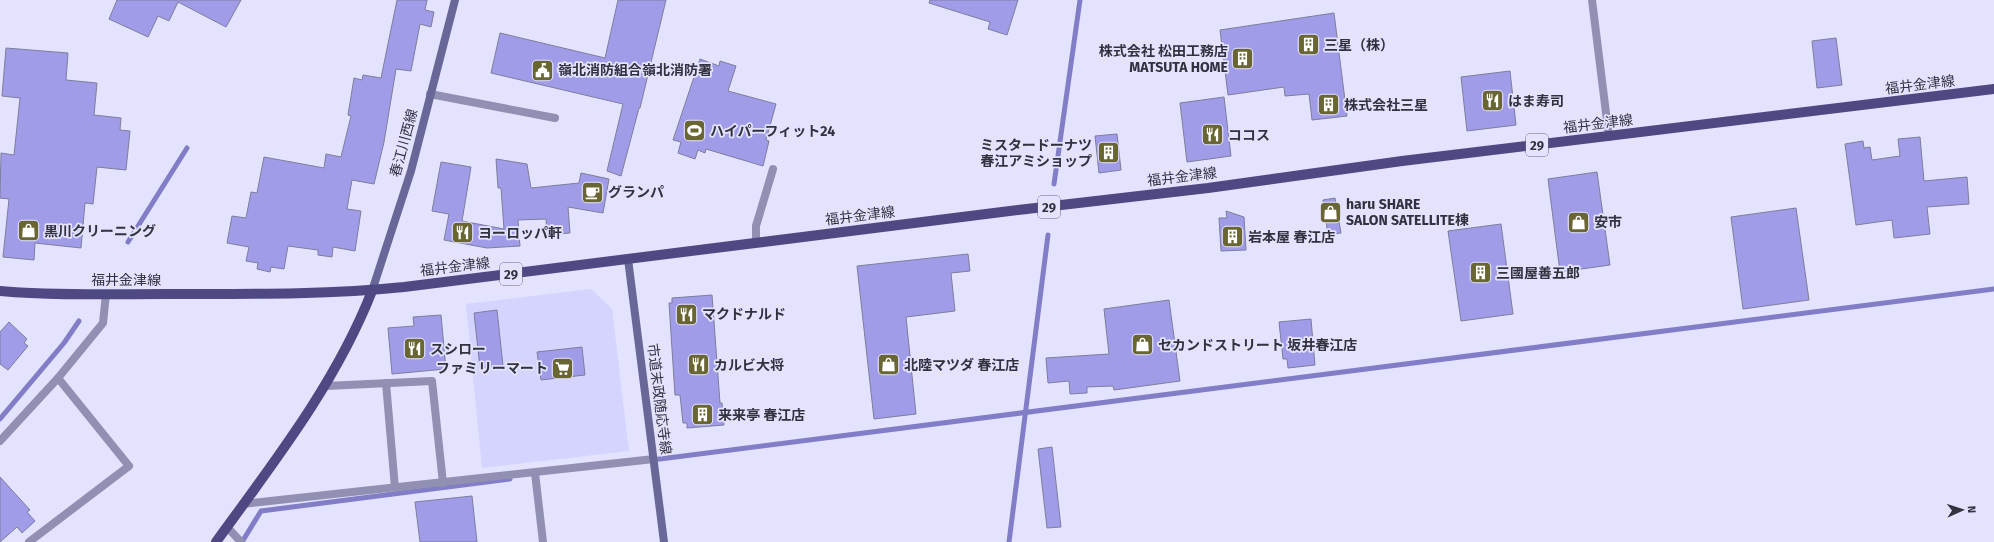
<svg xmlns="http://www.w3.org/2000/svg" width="1994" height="542" viewBox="0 0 1994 542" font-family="'Fira Sans','Noto Sans JP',sans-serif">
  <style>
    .built { fill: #d5d4fe }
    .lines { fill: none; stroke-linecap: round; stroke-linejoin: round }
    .stream { stroke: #827dc7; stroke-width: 5 }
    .building { fill: #a09ce8; stroke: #7e7d9d }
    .lane { stroke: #9190b2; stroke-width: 8 }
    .street { stroke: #9190b2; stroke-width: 8 }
    .secondary { stroke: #696797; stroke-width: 8 }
    .primary { stroke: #4e4983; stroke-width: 10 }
    .labels { text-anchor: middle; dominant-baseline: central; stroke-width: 3.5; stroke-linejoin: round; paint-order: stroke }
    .shield { fill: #e3e2ff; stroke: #676779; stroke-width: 1 }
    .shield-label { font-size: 13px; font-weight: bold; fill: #32323f }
    .poi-label { font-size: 14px; font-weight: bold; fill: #32323f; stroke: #e3e2ff; text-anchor: start }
    .street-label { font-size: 14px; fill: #32323f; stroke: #e3e2ff }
  </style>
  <rect width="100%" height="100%" fill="#e3e2ff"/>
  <path class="built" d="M 591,289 L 612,309 L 629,451 L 482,468 L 466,304 Z"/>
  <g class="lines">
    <g class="stream">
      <path d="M 1054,184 L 1080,0"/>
      <path d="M 128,242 L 187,148"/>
      <path d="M 0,419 L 64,343 L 79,321"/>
      <path d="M 652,460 L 1994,289"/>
      <path d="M 242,542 L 261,511 L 510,479"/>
      <path d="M 1009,542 L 1048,235"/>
    </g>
  </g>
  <g class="building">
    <path d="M 117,0 L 241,0 L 226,27 L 178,2 L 169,21 L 158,16 L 148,37 L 109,19 Z"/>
    <path d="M 397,0 L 427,0 L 425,10 L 434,12 L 431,27 L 420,24 L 411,71 L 396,69 L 384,142 L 374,184 L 352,180 L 347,209 L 361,211 L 355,251 L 333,247 L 332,257 L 318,255 L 318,250 L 288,246 L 284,269 L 271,267 L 270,272 L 257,269 L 258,263 L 246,261 L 249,247 L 227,243 L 232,216 L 246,218 L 251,192 L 257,193 L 264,157 L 324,168 L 326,154 L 341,157 L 351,116 L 348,115 L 354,78 L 362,80 L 363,75 L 381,78 Z"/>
    <path d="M 618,0 L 666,0 L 640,108 L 639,108 L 621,176 L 607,171 L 623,104 L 491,73 L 500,33 L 605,58 Z"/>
    <path d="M 930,0 L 1018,0 L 1007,35 L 988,29 L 990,22 L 929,3 Z"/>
    <path d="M 1334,13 L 1347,116 L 1312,120 L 1309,94 L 1285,96 L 1284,87 L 1228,95 L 1220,30 Z"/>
    <path d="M 1836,38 L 1842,85 L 1817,88 L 1812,41 Z"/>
    <path d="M 6,48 L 68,53 L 66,80 L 97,83 L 94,115 L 121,118 L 120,130 L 130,131 L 126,170 L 97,167 L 93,204 L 85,203 L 81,248 L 35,243 L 34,260 L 3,257 L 9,199 L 0,198 L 1,153 L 14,155 L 20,98 L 2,96 Z"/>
    <path d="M 700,59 L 719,66 L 720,61 L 736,66 L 728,91 L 776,104 L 766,140 L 769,141 L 763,166 L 706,149 L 705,153 L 698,150 L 695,159 L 678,153 L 681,142 L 673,140 Z"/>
    <path d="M 1510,71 L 1516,125 L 1467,131 L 1461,77 Z"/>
    <path d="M 1224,97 L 1231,156 L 1187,162 L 1180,103 Z"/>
    <path d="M 1117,134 L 1121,170 L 1099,173 L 1095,136 Z"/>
    <path d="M 1920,137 L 1924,181 L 1967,177 L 1969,204 L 1927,207 L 1930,234 L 1894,238 L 1892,220 L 1856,225 L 1845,144 L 1863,141 L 1864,148 L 1870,147 L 1872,160 L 1900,156 L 1898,139 Z"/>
    <path d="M 496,159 L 527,164 L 531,188 L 579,183 L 581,173 L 609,179 L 603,213 L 568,207 L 570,233 L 547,235 L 546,219 L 518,220 L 520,246 L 487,248 L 444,240 L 449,214 L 432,211 L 441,162 L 471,167 L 462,221 L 504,229 L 501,188 L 498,188 Z"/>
    <path d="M 1597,172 L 1610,265 L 1560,272 L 1548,179 Z"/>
    <path d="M 1335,198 L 1341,233 L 1328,235 L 1323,200 Z"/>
    <path d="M 1796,208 L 1809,300 L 1743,309 L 1731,217 Z"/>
    <path d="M 1226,211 L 1244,217 L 1246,250 L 1221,251 L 1219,218 L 1227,218 Z"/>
    <path d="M 1501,224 L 1513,314 L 1461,321 L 1448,231 Z"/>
    <path d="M 968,254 L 970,271 L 951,273 L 955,311 L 906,317 L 916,414 L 874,419 L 857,266 Z"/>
    <path d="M 712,295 L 720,403 L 722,403 L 724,425 L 687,428 L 687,423 L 683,423 L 680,395 L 675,395 L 669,303 L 672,303 L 672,298 Z"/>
    <path d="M 1169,300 L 1180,381 L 1114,390 L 1113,386 L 1087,387 L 1087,393 L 1070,394 L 1069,381 L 1048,383 L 1046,358 L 1109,354 L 1104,309 Z"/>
    <path d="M 497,310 L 503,366 L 480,368 L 474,313 Z"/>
    <path d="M 441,315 L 446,369 L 392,374 L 388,328 L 414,326 L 413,317 Z"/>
    <path d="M 1311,319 L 1315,365 L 1288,368 L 1287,359 L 1283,359 L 1279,322 Z"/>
    <path d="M 9,322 L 27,339 L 24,343 L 28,346 L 8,370 L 0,364 L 0,332 Z"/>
    <path d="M 582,347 L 585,375 L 541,380 L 537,352 Z"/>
    <path d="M 1052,447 L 1061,527 L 1047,528 L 1038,449 Z"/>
    <path d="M 0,477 L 30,510 L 27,512 L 35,521 L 22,533 L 17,527 L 0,542 Z"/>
    <path d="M 472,496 L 477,542 L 420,542 L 415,502 Z"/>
  </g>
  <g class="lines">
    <g class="lane">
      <path d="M 430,94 L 555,118"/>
      <path d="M 756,243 L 756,226 L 773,169"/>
    </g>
    <g class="street">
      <path d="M 1592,0 L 1609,137"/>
      <path d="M 386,383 L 395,488"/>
      <path d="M 326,386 L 432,381 L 443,483"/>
      <path d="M 0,441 L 58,378 L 103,323 L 106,294"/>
      <path d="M 535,473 L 543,542"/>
      <path d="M 243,504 L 654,459"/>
      <path d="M 227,527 L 241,542"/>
      <path d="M 29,542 L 129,466 L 58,378"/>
    </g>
    <g class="secondary">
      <path d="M 628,259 L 664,542"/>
      <path d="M 372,291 L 411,171 L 455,0"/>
    </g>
    <g class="primary">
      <path d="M 0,291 C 54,296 113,294 167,294 C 246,294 326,295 404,287 L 1018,210 L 1208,188 L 1402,161 L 1994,89"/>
      <path d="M 216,542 C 274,462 336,383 372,291"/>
    </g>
  </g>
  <defs>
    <symbol id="building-square" viewBox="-11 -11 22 22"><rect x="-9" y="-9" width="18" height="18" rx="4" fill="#696633" stroke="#e3e2ff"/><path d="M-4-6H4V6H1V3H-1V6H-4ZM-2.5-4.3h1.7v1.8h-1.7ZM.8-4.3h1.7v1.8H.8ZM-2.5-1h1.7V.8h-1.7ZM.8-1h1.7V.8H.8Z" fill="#fff"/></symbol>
    <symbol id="civic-square" viewBox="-11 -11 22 22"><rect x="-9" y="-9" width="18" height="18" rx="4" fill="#696633" stroke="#e3e2ff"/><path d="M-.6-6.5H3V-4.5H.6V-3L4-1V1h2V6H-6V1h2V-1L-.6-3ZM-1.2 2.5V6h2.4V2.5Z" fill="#fff"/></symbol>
    <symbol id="restaurant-square" viewBox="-11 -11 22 22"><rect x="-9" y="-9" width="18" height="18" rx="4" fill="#696633" stroke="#e3e2ff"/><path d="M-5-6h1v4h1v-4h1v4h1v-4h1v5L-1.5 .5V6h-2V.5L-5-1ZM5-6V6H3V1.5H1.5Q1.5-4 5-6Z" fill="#fff"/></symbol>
    <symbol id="stadium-square" viewBox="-11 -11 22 22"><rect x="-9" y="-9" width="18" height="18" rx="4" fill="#696633" stroke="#e3e2ff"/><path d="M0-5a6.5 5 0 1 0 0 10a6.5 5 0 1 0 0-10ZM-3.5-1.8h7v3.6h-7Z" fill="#fff"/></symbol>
    <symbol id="cafe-square" viewBox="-11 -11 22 22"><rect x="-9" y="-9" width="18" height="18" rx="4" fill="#696633" stroke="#e3e2ff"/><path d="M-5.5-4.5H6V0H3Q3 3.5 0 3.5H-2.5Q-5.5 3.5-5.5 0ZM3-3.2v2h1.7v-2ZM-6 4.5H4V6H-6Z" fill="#fff"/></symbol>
    <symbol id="shop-square" viewBox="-11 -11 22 22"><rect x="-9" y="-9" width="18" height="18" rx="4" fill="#696633" stroke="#e3e2ff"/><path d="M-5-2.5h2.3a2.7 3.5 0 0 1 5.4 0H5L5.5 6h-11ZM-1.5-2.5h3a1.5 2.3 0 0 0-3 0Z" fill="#fff"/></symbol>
    <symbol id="supermarket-square" viewBox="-11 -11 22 22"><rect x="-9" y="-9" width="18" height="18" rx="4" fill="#696633" stroke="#e3e2ff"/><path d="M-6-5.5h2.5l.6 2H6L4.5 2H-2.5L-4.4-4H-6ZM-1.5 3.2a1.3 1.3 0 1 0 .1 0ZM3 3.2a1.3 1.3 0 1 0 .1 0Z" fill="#fff"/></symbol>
  </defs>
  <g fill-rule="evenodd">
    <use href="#building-square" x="1296" y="32" width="25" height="25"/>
    <use href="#building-square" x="1230" y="46" width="25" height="25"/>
    <use href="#civic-square" x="530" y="58" width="25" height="25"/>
    <use href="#restaurant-square" x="1480" y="88" width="25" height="25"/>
    <use href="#building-square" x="1316" y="92" width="25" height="25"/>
    <use href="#stadium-square" x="682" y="118" width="25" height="25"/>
    <use href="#restaurant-square" x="1200" y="122" width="25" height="25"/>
    <use href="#building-square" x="1096" y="140" width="25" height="25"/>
    <use href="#cafe-square" x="580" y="180" width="25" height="25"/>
    <use href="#shop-square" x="1318" y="200" width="25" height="25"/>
    <use href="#shop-square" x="1566" y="210" width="25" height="25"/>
    <use href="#shop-square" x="16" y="218" width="25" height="25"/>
    <use href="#restaurant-square" x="450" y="220" width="25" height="25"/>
    <use href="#building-square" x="1220" y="224" width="25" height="25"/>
    <use href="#building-square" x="1468" y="260" width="25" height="25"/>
    <use href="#restaurant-square" x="674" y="302" width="25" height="25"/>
    <use href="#shop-square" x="1130" y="332" width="25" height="25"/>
    <use href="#restaurant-square" x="402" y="336" width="25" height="25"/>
    <use href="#restaurant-square" x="686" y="352" width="25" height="25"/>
    <use href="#shop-square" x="876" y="352" width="25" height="25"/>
    <use href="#supermarket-square" x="550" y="356" width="25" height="25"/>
    <use href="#building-square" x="690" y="402" width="25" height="25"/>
  </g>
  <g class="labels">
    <g class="shield">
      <rect x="1526" y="134" width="22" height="22" rx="3"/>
      <rect x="1038" y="196" width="22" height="22" rx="3"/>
      <rect x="500" y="263" width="22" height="22" rx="3"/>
    </g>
    <g class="shield-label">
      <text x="1537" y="145">29</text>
      <text x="1049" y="207">29</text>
      <text x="511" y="274">29</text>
    </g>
    <g class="poi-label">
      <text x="1324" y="45">三星（株）</text>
      <text x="1228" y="51" text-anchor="end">株式会社 松田工務店<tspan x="1228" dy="16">MATSUTA HOME</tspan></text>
      <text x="558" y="70">嶺北消防組合嶺北消防署</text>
      <text x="1508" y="101">はま寿司</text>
      <text x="1344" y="105">株式会社三星</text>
      <text x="710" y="131">ハイパーフィット24</text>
      <text x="1228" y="135">ココス</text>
      <text x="1092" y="145" text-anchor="end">ミスタードーナツ<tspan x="1092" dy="16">春江アミショップ</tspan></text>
      <text x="608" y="192">グランパ</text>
      <text x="1346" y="204">haru SHARE<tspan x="1346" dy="16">SALON SATELLITE棟</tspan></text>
      <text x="1594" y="222">安市</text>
      <text x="44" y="231">黒川クリーニング</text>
      <text x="478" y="233">ヨーロッパ軒</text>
      <text x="1248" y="237">岩本屋 春江店</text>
      <text x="1496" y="273">三國屋善五郎</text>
      <text x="702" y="314">マクドナルド</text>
      <text x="1158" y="345">セカンドストリート 坂井春江店</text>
      <text x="430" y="349">スシロー</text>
      <text x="714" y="365">カルビ大将</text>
      <text x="904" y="365">北陸マツダ 春江店</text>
      <text x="548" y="368" text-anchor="end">ファミリーマート</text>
      <text x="718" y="415">来来亭 春江店</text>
    </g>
    <g class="street-label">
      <text transform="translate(1920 85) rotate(-7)">福井金津線</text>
      <text transform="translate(1598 124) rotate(-7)">福井金津線</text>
      <text transform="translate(404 143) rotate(-75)">春江川西線</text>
      <text transform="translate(1182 177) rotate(-7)">福井金津線</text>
      <text transform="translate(860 216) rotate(-7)">福井金津線</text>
      <text transform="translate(455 267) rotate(-7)">福井金津線</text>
      <text x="126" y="280">福井金津線</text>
      <text transform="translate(659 399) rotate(83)">市道末政随応寺線</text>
    </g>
  </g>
  <g transform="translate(1962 510) rotate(87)" stroke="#e3e2ff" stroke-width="3" paint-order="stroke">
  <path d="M0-3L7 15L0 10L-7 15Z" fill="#32323f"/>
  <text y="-6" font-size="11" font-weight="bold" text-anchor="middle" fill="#32323f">N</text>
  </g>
</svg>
